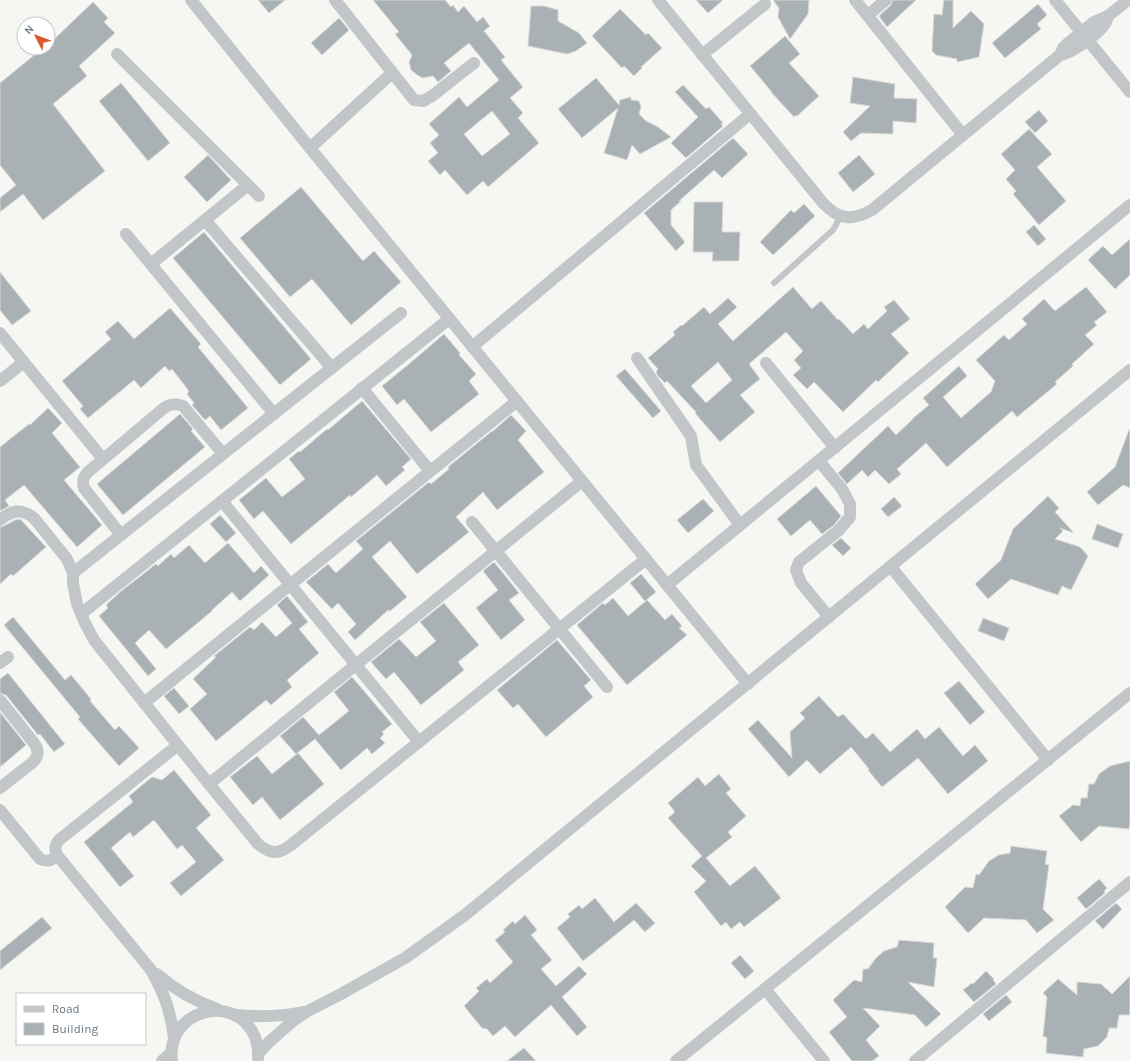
<svg xmlns="http://www.w3.org/2000/svg" width="1130" height="1061" viewBox="0 0 1130 1061" font-family="Karla,sans-serif">
  <style>
    .building { fill: #a9b1b5; stroke: #d8d8d6; fill-rule: evenodd }
    .lines { fill: none; stroke-linecap: round; stroke-linejoin: round }
    .service { stroke: #c2c6c9; stroke-width: 6 }
    .minor { stroke: #c2c6c9; stroke-width: 12 }
  </style>
  <rect width="100%" height="100%" fill="#f6f6f3"/>
  <g class="building">
    <path d="M 258,0 L 285,0 L 269,13 Z"/>
    <path d="M 373,0 L 445,0 L 451,7 L 453,5 L 458,12 L 464,6 L 477,22 L 483,17 L 490,26 L 484,31 L 505,57 L 501,60 L 523,87 L 510,98 L 523,113 L 518,118 L 539,143 L 488,187 L 483,181 L 467,195 L 445,170 L 440,175 L 428,161 L 438,153 L 430,143 L 439,135 L 429,124 L 459,97 L 467,107 L 499,80 L 469,43 L 444,63 L 451,71 L 438,82 L 433,76 L 422,78 L 416,74 L 411,70 L 409,62 L 412,55 L 395,34 L 399,32 ZM 492,111 L 510,134 L 482,156 L 464,134 Z"/>
    <path d="M 696,0 L 723,0 L 708,13 Z"/>
    <path d="M 773,0 L 809,0 L 808,14 L 790,39 L 778,17 L 779,8 Z"/>
    <path d="M 893,0 L 916,0 L 887,27 L 879,16 L 891,5 Z"/>
    <path d="M 944,0 L 953,0 L 953,28 L 971,11 L 984,24 L 979,57 L 957,62 L 957,59 L 936,55 L 932,51 L 934,14 L 942,15 Z"/>
    <path d="M 93,2 L 108,18 L 104,22 L 115,33 L 79,66 L 87,76 L 53,104 L 105,171 L 43,220 L 23,194 L 0,212 L 0,198 L 16,185 L 0,165 L 0,83 L 38,52 L 39,53 L 45,48 L 48,48 L 48,45 Z"/>
    <path d="M 1038,4 L 1047,15 L 1037,24 L 1041,29 L 1005,58 L 992,43 Z"/>
    <path d="M 531,6 L 544,6 L 558,10 L 558,21 L 579,33 L 587,43 L 576,51 L 567,54 L 528,46 Z"/>
    <path d="M 620,9 L 646,35 L 648,33 L 662,48 L 641,67 L 642,68 L 634,76 L 624,66 L 622,68 L 592,36 Z"/>
    <path d="M 339,18 L 349,30 L 322,55 L 311,43 Z"/>
    <path d="M 785,36 L 800,54 L 789,63 L 819,96 L 797,116 L 796,115 L 794,117 L 771,92 L 771,91 L 750,66 Z"/>
    <path d="M 853,77 L 895,84 L 894,98 L 917,99 L 916,123 L 893,121 L 893,134 L 861,133 L 851,141 L 843,132 L 870,106 L 850,103 Z"/>
    <path d="M 596,78 L 619,105 L 620,100 L 631,97 L 631,100 L 639,101 L 641,107 L 639,114 L 646,121 L 658,127 L 671,137 L 640,154 L 632,145 L 627,160 L 604,153 L 618,108 L 582,138 L 558,109 Z"/>
    <path d="M 121,83 L 170,143 L 148,161 L 99,101 Z"/>
    <path d="M 683,85 L 706,109 L 709,107 L 723,123 L 721,124 L 723,126 L 686,158 L 671,143 L 698,117 L 675,92 Z"/>
    <path d="M 1039,110 L 1048,121 L 1035,133 L 1025,122 Z"/>
    <path d="M 1029,129 L 1052,154 L 1037,167 L 1066,201 L 1039,225 L 1013,194 L 1016,191 L 1006,179 L 1015,170 L 1001,154 Z"/>
    <path d="M 733,138 L 748,154 L 722,178 L 714,170 L 679,201 L 681,201 L 671,210 L 671,225 L 685,242 L 676,251 L 644,213 Z"/>
    <path d="M 208,155 L 231,180 L 207,202 L 184,177 Z"/>
    <path d="M 859,155 L 875,174 L 853,192 L 838,173 Z"/>
    <path d="M 301,187 L 363,261 L 374,251 L 401,282 L 351,325 L 312,279 L 290,297 L 240,238 Z"/>
    <path d="M 694,202 L 723,202 L 722,232 L 740,232 L 739,261 L 712,261 L 713,252 L 693,252 Z"/>
    <path d="M 804,204 L 815,216 L 773,255 L 760,242 L 791,210 L 794,213 Z"/>
    <path d="M 1034,225 L 1046,239 L 1038,246 L 1026,232 Z"/>
    <path d="M 204,232 L 311,359 L 280,385 L 173,258 Z"/>
    <path d="M 1130,239 L 1130,275 L 1115,289 L 1088,260 L 1103,246 L 1112,255 Z"/>
    <path d="M 0,272 L 31,311 L 12,325 L 0,310 Z"/>
    <path d="M 793,287 L 812,309 L 821,301 L 838,320 L 839,319 L 853,334 L 864,324 L 868,329 L 887,311 L 884,307 L 894,300 L 910,319 L 891,334 L 909,353 L 878,382 L 876,380 L 843,412 L 814,382 L 807,389 L 793,375 L 801,368 L 794,360 L 803,351 L 786,332 L 749,364 L 760,379 L 740,395 L 755,412 L 720,442 L 695,413 L 696,412 L 667,381 L 665,383 L 658,376 L 656,372 L 658,369 L 648,358 L 675,335 L 673,332 L 681,325 L 682,326 L 704,307 L 710,314 L 728,298 L 737,307 L 718,324 L 733,341 ZM 718,362 L 732,380 L 706,403 L 691,386 Z"/>
    <path d="M 1086,287 L 1107,312 L 1094,322 L 1097,325 L 1085,335 L 1094,344 L 1072,364 L 1073,366 L 1055,382 L 1057,384 L 1017,417 L 1012,411 L 947,467 L 926,443 L 897,469 L 901,474 L 889,484 L 875,470 L 868,477 L 862,470 L 847,484 L 838,473 L 888,426 L 896,435 L 913,419 L 912,419 L 929,405 L 923,398 L 959,366 L 967,376 L 943,397 L 961,418 L 991,392 L 995,381 L 976,360 L 1004,335 L 1009,340 L 1027,324 L 1022,319 L 1044,299 L 1055,311 Z"/>
    <path d="M 170,308 L 201,344 L 198,347 L 248,408 L 221,430 L 210,416 L 205,420 L 192,405 L 194,403 L 187,394 L 189,391 L 172,369 L 169,371 L 165,366 L 141,388 L 134,380 L 88,418 L 80,409 L 83,406 L 62,381 L 111,339 L 105,332 L 118,321 L 134,339 Z"/>
    <path d="M 444,334 L 460,353 L 459,355 L 476,374 L 469,381 L 479,394 L 431,432 L 404,399 L 397,405 L 382,386 L 409,364 Z"/>
    <path d="M 625,369 L 661,411 L 653,418 L 616,376 Z"/>
    <path d="M 362,401 L 411,459 L 402,467 L 405,470 L 386,486 L 377,475 L 351,497 L 350,495 L 291,544 L 263,511 L 254,519 L 239,500 L 266,478 L 282,497 L 305,479 L 289,459 L 299,451 L 300,452 L 327,429 L 328,430 Z"/>
    <path d="M 48,408 L 62,423 L 52,433 L 80,467 L 64,480 L 102,525 L 77,547 L 24,485 L 5,500 L 9,506 L 0,511 L 0,447 L 29,424 L 30,425 Z"/>
    <path d="M 180,414 L 193,429 L 191,431 L 205,447 L 123,515 L 97,484 Z"/>
    <path d="M 511,415 L 526,431 L 518,440 L 544,472 L 497,510 L 483,492 L 456,517 L 469,532 L 417,574 L 390,541 L 372,557 L 407,597 L 390,611 L 388,610 L 355,640 L 348,632 L 356,624 L 338,603 L 332,609 L 306,582 L 328,564 L 336,573 L 363,549 L 356,541 L 429,482 L 431,484 L 449,469 L 448,467 L 492,431 L 492,432 Z"/>
    <path d="M 1129,430 L 1130,430 L 1130,488 L 1123,485 L 1098,505 L 1087,492 L 1115,467 Z"/>
    <path d="M 816,486 L 841,516 L 834,525 L 822,534 L 810,520 L 791,536 L 777,519 Z"/>
    <path d="M 1048,496 L 1059,508 L 1055,512 L 1074,533 L 1060,528 L 1063,531 L 1055,539 L 1080,547 L 1088,556 L 1071,590 L 1062,586 L 1058,595 L 1011,579 L 988,599 L 975,584 L 1001,560 L 1013,529 Z"/>
    <path d="M 894,497 L 902,506 L 888,517 L 881,509 Z"/>
    <path d="M 703,499 L 714,511 L 688,533 L 677,520 Z"/>
    <path d="M 220,515 L 236,533 L 226,542 L 210,524 Z"/>
    <path d="M 20,519 L 21,520 L 46,547 L 13,576 L 11,574 L 0,584 L 0,527 L 4,526 L 15,520 Z"/>
    <path d="M 1097,524 L 1123,534 L 1118,548 L 1092,539 Z"/>
    <path d="M 841,538 L 851,548 L 843,556 L 832,545 Z"/>
    <path d="M 228,543 L 254,573 L 261,566 L 269,575 L 240,601 L 232,592 L 212,610 L 212,611 L 166,649 L 149,630 L 135,643 L 156,669 L 148,676 L 99,616 L 108,608 L 106,605 L 120,592 L 156,564 L 158,566 L 171,554 L 174,558 L 189,545 L 205,563 Z"/>
    <path d="M 494,562 L 519,593 L 509,600 L 525,620 L 501,640 L 476,608 L 498,590 L 483,571 Z"/>
    <path d="M 641,574 L 656,592 L 645,601 L 630,583 Z"/>
    <path d="M 287,596 L 308,622 L 299,629 L 319,653 L 287,680 L 292,687 L 271,705 L 266,700 L 216,741 L 190,709 L 207,694 L 193,679 L 216,657 L 214,656 L 250,627 L 254,630 L 262,622 L 276,637 L 292,623 L 277,605 Z"/>
    <path d="M 613,598 L 628,616 L 647,600 L 665,620 L 672,614 L 682,626 L 679,628 L 687,635 L 627,685 L 577,625 L 603,603 L 605,605 Z"/>
    <path d="M 444,603 L 479,645 L 458,662 L 464,670 L 421,705 L 394,672 L 386,679 L 371,662 L 399,639 L 416,657 L 436,641 L 420,622 Z"/>
    <path d="M 13,617 L 65,680 L 71,675 L 91,699 L 90,701 L 115,730 L 119,726 L 139,748 L 119,766 L 78,719 L 80,717 L 4,625 Z"/>
    <path d="M 983,618 L 1009,628 L 1004,641 L 978,631 Z"/>
    <path d="M 557,640 L 591,680 L 584,686 L 593,697 L 546,737 L 518,704 L 513,708 L 497,690 Z"/>
    <path d="M 8,673 L 65,744 L 54,752 L 40,734 L 38,735 L 6,695 L 0,693 L 0,679 Z"/>
    <path d="M 352,677 L 392,724 L 382,732 L 384,734 L 380,738 L 385,743 L 372,754 L 367,748 L 341,770 L 315,739 L 296,754 L 280,736 L 303,717 L 319,735 L 349,711 L 334,692 Z"/>
    <path d="M 959,681 L 985,712 L 970,725 L 944,693 Z"/>
    <path d="M 174,688 L 189,706 L 179,714 L 164,696 Z"/>
    <path d="M 819,696 L 838,717 L 843,714 L 866,739 L 873,733 L 890,752 L 917,729 L 925,739 L 939,727 L 963,756 L 975,745 L 988,761 L 948,794 L 918,758 L 882,787 L 868,770 L 869,769 L 851,747 L 820,774 L 807,760 L 789,777 L 748,729 L 758,720 L 792,758 L 790,732 L 805,718 L 800,713 Z"/>
    <path d="M 0,712 L 26,745 L 0,767 Z"/>
    <path d="M 298,753 L 324,784 L 280,820 L 262,797 L 253,805 L 230,777 L 257,756 L 272,774 Z"/>
    <path d="M 1130,761 L 1130,822 L 1129,829 L 1099,826 L 1081,842 L 1059,816 L 1073,805 L 1080,806 L 1081,798 L 1087,798 L 1089,784 L 1094,784 L 1099,774 L 1110,766 Z"/>
    <path d="M 174,770 L 211,815 L 196,828 L 224,860 L 181,896 L 170,883 L 196,862 L 182,845 L 177,849 L 154,820 L 133,837 L 130,832 L 111,848 L 134,876 L 120,887 L 84,842 L 133,802 L 129,796 L 152,777 L 162,780 Z"/>
    <path d="M 719,774 L 731,789 L 726,793 L 746,816 L 728,832 L 732,837 L 706,858 L 730,886 L 755,866 L 781,898 L 744,927 L 740,922 L 731,929 L 726,922 L 721,926 L 694,892 L 706,881 L 691,866 L 702,856 L 668,818 L 675,812 L 668,803 L 698,777 L 705,786 Z"/>
    <path d="M 1011,846 L 1047,851 L 1045,864 L 1049,865 L 1043,909 L 1054,920 L 1037,933 L 1026,920 L 984,918 L 968,933 L 945,907 L 965,887 L 973,888 L 976,874 L 979,875 L 989,861 L 999,855 L 1010,853 Z"/>
    <path d="M 1099,879 L 1107,888 L 1104,891 L 1105,893 L 1086,909 L 1077,898 Z"/>
    <path d="M 595,898 L 614,922 L 636,903 L 655,923 L 645,932 L 634,920 L 583,961 L 557,928 L 570,917 L 568,914 L 579,905 L 582,909 Z"/>
    <path d="M 1116,903 L 1122,909 L 1103,929 L 1095,921 Z"/>
    <path d="M 525,915 L 537,930 L 531,935 L 552,960 L 541,969 L 556,986 L 579,966 L 587,974 L 562,997 L 587,1027 L 577,1036 L 551,1005 L 515,1037 L 505,1026 L 493,1036 L 487,1029 L 482,1028 L 464,1006 L 479,991 L 476,988 L 487,979 L 490,983 L 513,962 L 495,940 L 505,932 L 503,930 L 513,921 L 515,924 Z"/>
    <path d="M 42,917 L 52,928 L 0,970 L 0,951 Z"/>
    <path d="M 899,940 L 934,943 L 933,958 L 937,958 L 934,987 L 908,982 L 941,1014 L 926,1027 L 915,1015 L 863,1008 L 880,1026 L 866,1040 L 879,1056 L 872,1061 L 852,1061 L 829,1032 L 847,1017 L 833,1000 L 854,980 L 862,982 L 863,969 L 868,969 L 876,958 L 884,951 L 897,947 Z"/>
    <path d="M 740,955 L 754,971 L 745,979 L 731,963 Z"/>
    <path d="M 986,971 L 994,979 L 993,980 L 996,984 L 974,1002 L 963,990 L 972,983 L 973,984 Z"/>
    <path d="M 1130,976 L 1130,1015 L 1119,1015 L 1117,1028 L 1109,1028 L 1107,1037 L 1098,1046 L 1084,1049 L 1083,1057 L 1046,1053 L 1047,1038 L 1043,1036 L 1047,997 L 1043,993 L 1058,979 L 1077,995 L 1077,982 L 1101,984 L 1112,994 Z"/>
    <path d="M 1006,995 L 1012,1002 L 989,1021 L 983,1014 Z"/>
    <path d="M 524,1048 L 536,1061 L 507,1061 Z"/>
  </g>
  <g class="lines">
    <path class="service" d="M 774,283 L 833,230 L 841,216"/>
    <g class="minor">
      <path d="M 191,0 L 310,148 L 748,684"/>
      <path d="M 335,0 L 414,100 L 423,101 L 432,96 L 474,63"/>
      <path d="M 658,0 L 823,203 C 839,220 852,221 872,210 L 1060,55 L 1063,48 L 1066,45 L 1094,22 L 1108,16 L 1128,0"/>
      <path d="M 855,0 L 963,135"/>
      <path d="M 1055,0 L 1130,92"/>
      <path d="M 868,15 L 886,0"/>
      <path d="M 117,54 L 259,196"/>
      <path d="M 702,55 L 765,4"/>
      <path d="M 1060,55 C 1071,54 1097,35 1104,25 C 1106,23 1107,20 1108,16"/>
      <path d="M 310,148 L 392,73"/>
      <path d="M 205,220 L 332,368"/>
      <path d="M 126,234 L 274,414"/>
      <path d="M 151,264 L 248,185"/>
      <path d="M 0,333 L 103,459"/>
      <path d="M 472,347 L 750,114"/>
      <path d="M 637,358 L 691,436 L 696,465 L 740,525"/>
      <path d="M 766,363 L 835,448"/>
      <path d="M 0,381 L 24,362"/>
      <path d="M 362,388 L 430,471"/>
      <path d="M 819,461 L 842,489 L 850,504 L 850,517 L 839,530 L 799,562 L 796,570 L 801,583 L 829,617"/>
      <path d="M 222,501 L 419,742"/>
      <path d="M 0,520 C 12,510 21,508 34,518 L 67,559 L 73,573 L 73,583 L 77,604 L 85,623 L 94,640 L 209,784 L 258,844 C 270,854 278,855 291,845 L 646,559"/>
      <path d="M 472,522 L 607,687"/>
      <path d="M 121,535 L 84,488 C 82,481 83,477 88,472 L 164,408 C 170,404 175,403 183,406 L 223,454"/>
      <path d="M 891,567 L 1048,760"/>
      <path d="M 73,573 L 401,313"/>
      <path d="M 667,585 L 1130,205"/>
      <path d="M 81,614 L 449,319"/>
      <path d="M 0,663 L 8,657"/>
      <path d="M 0,700 L 34,743 C 39,750 39,756 33,762 L 0,788"/>
      <path d="M 144,703 L 517,401"/>
      <path d="M 209,784 L 582,481"/>
      <path d="M 0,810 L 40,859 C 48,862 51,861 57,855"/>
      <path d="M 157,974 C 175,990 195,1001 217,1009"/>
      <path d="M 765,989 L 824,1061"/>
      <path d="M 236,1015 C 259,1017 280,1017 303,1012"/>
      <path d="M 174,1038 C 171,1012 164,993 151,970 L 57,855 C 54,849 55,845 59,840 L 178,745"/>
      <path d="M 258,1054 L 269,1042 L 294,1020 L 308,1011 L 341,994 L 405,958 L 465,915 L 1130,370"/>
      <path d="M 162,1061 L 171,1053"/>
      <path d="M 172,1061 C 165,1010 236,991 255,1037 C 257,1043 259,1051 258,1058"/>
      <path d="M 676,1061 L 1130,693"/>
      <path d="M 915,1061 L 1130,882"/>
    </g>
  </g>
  <rect x="16" y="993" width="130" height="52" fill="#ffffff" stroke="#c2c8cd"/>
  <rect x="24" y="1006" width="20" height="6" fill="#c2c6c9" stroke="#c2c8cd"/>
  <text x="52" y="1013" font-size="12" fill="#677682">Road</text>
  <rect x="24" y="1023" width="20" height="12" fill="#a9b1b5" stroke="#c2c8cd"/>
  <text x="52" y="1033" font-size="12" fill="#677682">Building</text>
  <g transform="translate(36 36) rotate(312)"><circle r="19" fill="#ffffff" stroke="#c2c8cd"/>
  <path d="M0-3L7 15L0 10L-7 15Z" fill="#d95a30"/>
  <text y="-6" font-size="11" font-weight="bold" text-anchor="middle" fill="#677682">N</text>
  </g>
</svg>
